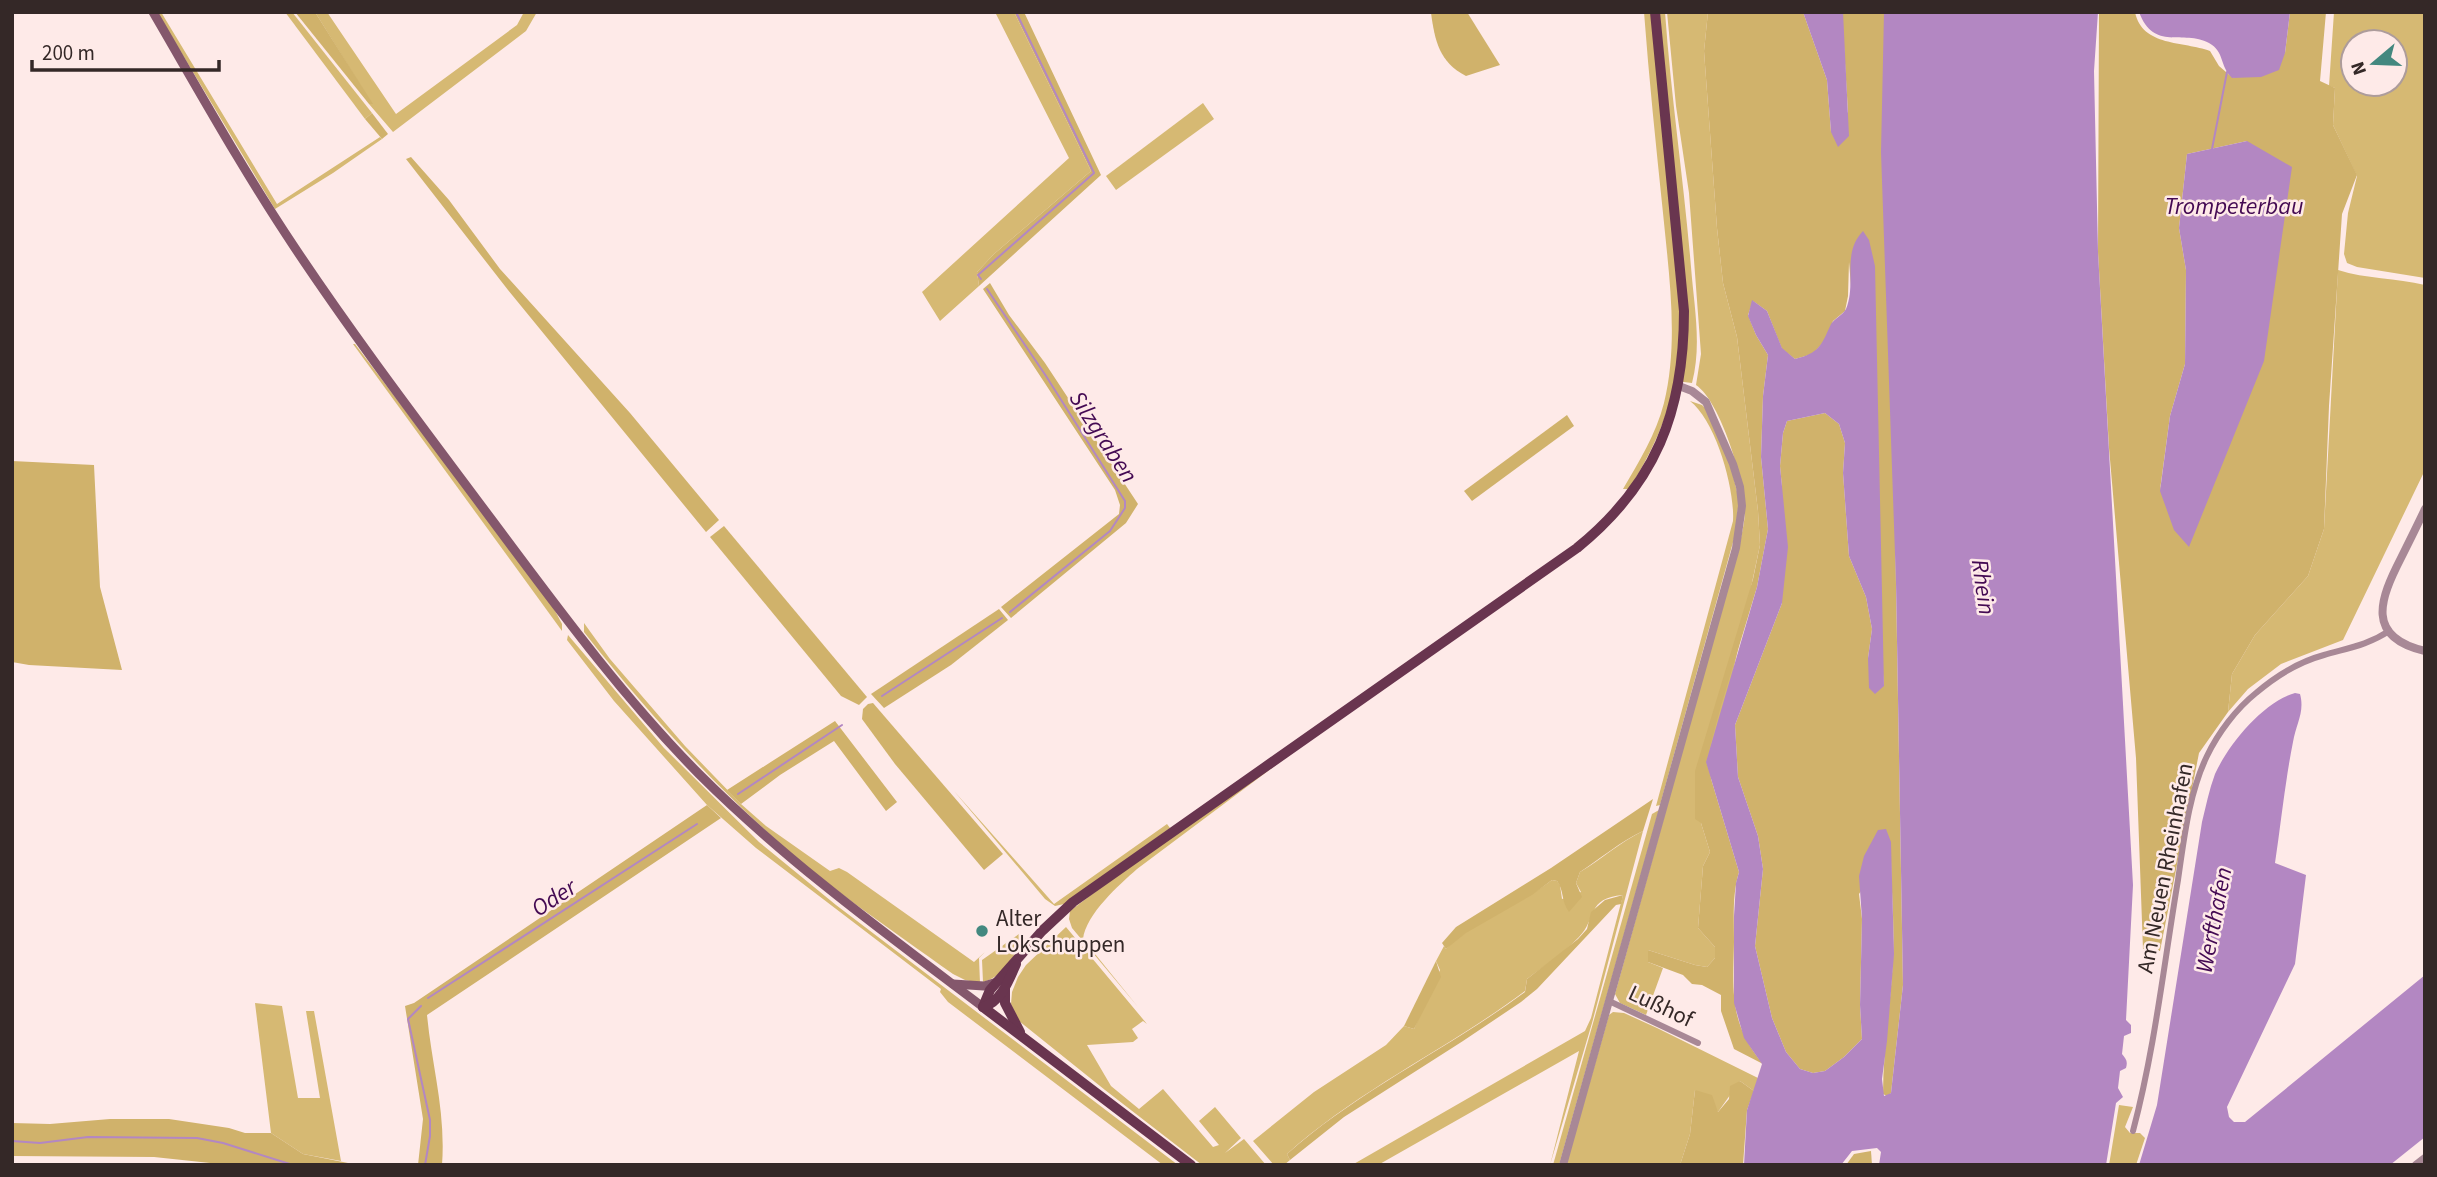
<svg xmlns="http://www.w3.org/2000/svg" width="2437" height="1177" viewBox="0 0 2437 1177" font-family="'Source Sans 3',sans-serif">
  <style>
    .green { fill: #d6b973; fill-rule: evenodd }
    .forest { fill: #d0b26b; fill-rule: evenodd }
    .water { fill: #b387c2 }
    .lines { fill: none; stroke-linecap: round; stroke-linejoin: round }
    .stream { stroke: #b387c2; stroke-width: 2 }
    .minor { stroke: #a88896; stroke-width: 6 }
    .tertiary { stroke: #a88896; stroke-width: 8 }
    .secondary { stroke: #84576c; stroke-width: 9 }
    .primary { stroke: #69354f; stroke-width: 10 }
    .poi-dot { fill: #43887f; stroke: #feeae8; stroke-width: 2.5 }
    .labels { text-anchor: middle; dominant-baseline: central; stroke-width: 5; stroke-linejoin: round; paint-order: stroke }
    .street-label { font-size: 23px; fill: #342827; stroke: #feeae8 }
    .poi-label { font-size: 23px; fill: #342827; stroke: #feeae8; text-anchor: start }
    .water-label { font-size: 24px; font-style: italic; fill: #440a53; stroke: #feeae8 }
  </style>
  <rect width="100%" height="100%" fill="#feeae8"/>
  <g class="green">
    <path d="M 157,12 L 161,12 L 277,204 L 380,137 L 382,139 L 333,173 L 275,209 Z"/>
    <path d="M 285,12 L 292,12 L 372,113 L 365,119 Z"/>
    <path d="M 315,12 L 327,12 L 396,114 L 517,25 L 524,12 L 537,12 L 526,31 L 393,132 L 369,104 L 372,104 Z"/>
    <path d="M 995,12 L 1014,12 L 1091,171 L 994,254 L 977,272 L 979,286 L 940,321 L 922,292 L 1069,158 Z"/>
    <path d="M 1644,12 L 1665,12 C 1671,97 1684,182 1691,267 C 1694,306 1702,345 1692,383 L 1676,381 C 1666,421 1651,454 1629,489 L 1623,489 C 1639,462 1656,434 1664,403 C 1679,342 1669,275 1663,213 C 1656,146 1649,79 1644,12 Z"/>
    <path d="M 1667,12 L 1708,12 L 1704,51 L 1717,228 L 1723,283 L 1737,337 L 1758,511 L 1760,545 L 1701,823 L 1710,852 L 1703,866 L 1698,928 L 1715,947 L 1715,958 L 1707,967 L 1695,965 L 1648,950 L 1648,962 L 1663,968 L 1646,1015 L 1620,1003 L 1615,994 L 1740,543 C 1742,532 1745,521 1745,510 C 1744,481 1721,402 1696,385 L 1701,354 L 1689,193 L 1676,106 Z"/>
    <path d="M 2334,12 L 2425,12 L 2425,278 L 2357,267 L 2347,263 L 2344,254 L 2348,213 L 2357,176 L 2333,125 L 2335,88 L 2329,86 ZM 2353,42 L 2395,42 L 2395,84 L 2353,84 Z"/>
    <path d="M 1203,103 L 1214,119 L 1116,190 L 1106,176 Z"/>
    <path d="M 2338,270 C 2366,279 2396,278 2425,285 L 2425,470 L 2343,640 L 2281,664 L 2248,689 L 2228,712 L 2232,674 L 2255,635 L 2308,576 L 2324,529 Z"/>
    <path d="M 353,344 L 355,344 L 551,603 L 562,624 L 562,631 Z"/>
    <path d="M 1690,401 L 1702,405 L 1707,410 L 1731,467 L 1739,500 L 1735,535 L 1660,805 L 1656,806 L 1733,521 C 1735,489 1716,421 1690,401 Z"/>
    <path d="M 584,623 L 610,659 L 685,746 L 741,804 L 766,826 L 830,871 L 839,868 L 847,872 L 974,962 L 985,952 L 979,958 L 980,983 L 965,980 L 953,974 C 889,928 821,883 763,828 C 698,768 639,702 584,632 Z"/>
    <path d="M 568,635 L 664,748 L 759,842 L 836,905 L 1178,1165 L 1163,1165 L 948,1002 L 940,992 L 941,989 L 756,848 L 707,805 L 614,701 L 567,640 Z"/>
    <path d="M 1304,744 L 1137,869 C 1119,885 1086,914 1083,939 L 1138,1007 L 1072,928 L 1069,919 L 1070,911 L 1112,879 Z"/>
    <path d="M 954,791 L 1054,904 L 1167,824 L 1170,828 L 1064,904 L 1055,906 L 1045,899 Z"/>
    <path d="M 1659,810 L 1559,1165 L 1553,1165 L 1652,814 Z"/>
    <path d="M 1643,831 L 1592,1023 L 1550,1165 L 1579,1051 L 1378,1165 L 1352,1165 L 1585,1031 L 1591,1018 L 1623,895 C 1586,898 1597,919 1579,937 C 1564,953 1544,966 1527,979 L 1525,991 C 1448,1049 1359,1089 1287,1154 L 1290,1160 L 1284,1165 L 1274,1165 L 1253,1141 L 1314,1092 L 1386,1045 L 1404,1026 L 1414,1029 L 1440,970 L 1436,961 L 1444,946 L 1446,949 C 1472,922 1520,905 1552,880 L 1557,881 L 1560,885 L 1562,899 L 1581,892 L 1576,883 L 1580,872 C 1602,859 1620,842 1643,831 Z"/>
    <path d="M 1066,927 L 1147,1024 L 1143,1021 L 1132,1029 L 1138,1038 L 1133,1042 L 1087,1045 L 1111,1086 L 1139,1109 L 1163,1089 L 1213,1147 L 1219,1145 L 1199,1121 L 1215,1107 L 1241,1138 L 1225,1153 L 1244,1139 L 1266,1165 L 1202,1165 L 1105,1090 L 1019,1021 L 1011,1004 L 1012,992 L 1018,977 L 1026,965 Z"/>
    <path d="M 1019,934 L 1026,939 C 1013,954 1004,977 983,982 L 982,960 Z"/>
    <path d="M 255,1003 L 282,1006 L 298,1098 L 320,1098 L 306,1011 L 314,1011 L 341,1161 L 303,1154 L 271,1133 Z"/>
    <path d="M 1613,1012 L 1624,1013 L 1657,1028 L 1758,1078 L 1754,1091 L 1740,1081 L 1718,1112 L 1695,1090 L 1690,1134 L 1680,1165 L 1566,1165 L 1609,1015 Z"/>
    <path d="M 2119,1105 L 2133,1107 L 2125,1127 L 2130,1133 L 2140,1133 L 2145,1138 L 2136,1165 L 2109,1165 Z"/>
  </g>
  <g class="forest">
    <path d="M 295,12 L 315,12 L 373,104 L 369,104 Z"/>
    <path d="M 1014,12 L 1024,12 L 1101,175 L 979,286 L 977,272 L 994,254 L 1091,171 Z"/>
    <path d="M 1467,12 L 1500,65 L 1466,76 C 1439,62 1435,41 1431,13 Z"/>
    <path d="M 1708,12 L 1803,12 L 1827,80 L 1831,132 L 1848,112 L 1842,14 L 1886,13 L 1903,985 L 1891,1093 L 1887,1096 L 1883,1094 C 1883,1049 1891,1003 1893,957 C 1895,919 1890,881 1891,843 L 1859,894 L 1862,919 L 1860,1005 L 1862,1039 L 1844,1057 L 1825,1071 L 1813,1073 L 1800,1069 L 1786,1052 L 1772,1018 L 1755,946 L 1763,869 L 1758,836 L 1738,777 L 1735,725 L 1782,603 L 1782,487 L 1780,466 L 1783,433 L 1787,421 L 1825,413 L 1839,424 L 1845,443 L 1843,473 L 1849,556 L 1866,597 L 1872,629 L 1868,658 L 1884,686 L 1849,262 L 1848,296 L 1845,311 L 1833,321 L 1826,339 L 1813,354 L 1795,359 L 1782,349 L 1767,311 L 1753,301 L 1748,315 L 1756,335 L 1768,355 L 1763,396 L 1761,457 L 1768,529 L 1757,587 L 1721,706 L 1706,762 L 1739,872 C 1732,895 1734,919 1734,942 C 1733,992 1729,1023 1763,1064 L 1734,1049 L 1721,1011 L 1721,995 L 1702,985 L 1692,984 L 1683,975 L 1648,962 L 1648,950 L 1695,965 L 1707,967 L 1715,958 L 1715,947 L 1698,928 L 1703,866 L 1710,852 L 1701,823 L 1695,819 L 1695,771 L 1753,579 L 1760,545 L 1758,511 L 1737,337 L 1723,283 L 1717,228 L 1704,51 Z"/>
    <path d="M 2099,12 L 2135,12 C 2142,47 2184,41 2210,51 L 2219,66 L 2233,78 L 2285,53 L 2290,12 L 2326,12 L 2320,81 L 2335,88 L 2333,125 L 2357,175 L 2342,214 L 2329,406 L 2324,529 L 2308,576 L 2255,635 L 2232,674 L 2228,712 L 2199,753 L 2160,951 L 2143,949 L 2136,758 L 2109,448 L 2098,252 ZM 2247,141 L 2160,490 L 2170,416 L 2185,364 L 2186,270 L 2179,228 L 2187,154 Z"/>
    <path d="M 372,113 L 388,134 L 382,139 L 365,119 Z"/>
    <path d="M 411,157 L 449,200 L 500,269 L 630,413 L 719,520 L 706,532 L 508,290 L 406,159 Z"/>
    <path d="M 990,283 L 1009,315 L 1045,363 L 1138,504 L 1126,523 L 1011,618 L 1001,607 L 1119,514 L 1120,505 L 1115,490 L 983,289 Z"/>
    <path d="M 1567,415 L 1574,426 L 1472,501 L 1464,491 Z"/>
    <path d="M 12,461 L 94,465 L 100,587 L 122,670 L 29,665 L 12,662 Z"/>
    <path d="M 724,526 L 867,697 L 859,705 L 841,696 L 710,537 Z"/>
    <path d="M 999,609 L 1008,620 L 951,665 L 884,708 L 871,694 Z"/>
    <path d="M 873,703 L 1003,854 L 984,870 L 895,764 L 862,719 L 863,709 L 868,704 Z"/>
    <path d="M 835,721 L 897,802 L 886,811 L 834,741 L 780,775 L 741,804 L 727,790 Z"/>
    <path d="M 1653,799 L 1643,831 C 1620,842 1601,858 1580,872 L 1576,883 L 1582,897 L 1569,912 C 1561,901 1564,890 1557,881 L 1552,880 L 1532,895 L 1466,933 L 1446,949 L 1442,943 L 1456,927 L 1551,868 Z"/>
    <path d="M 707,805 L 721,818 L 427,1015 C 432,1067 446,1112 442,1165 L 418,1165 L 423,1119 L 405,1006 L 414,1003 Z"/>
    <path d="M 1623,895 L 1621,904 L 1616,905 L 1537,989 L 1521,1002 L 1463,1041 L 1344,1117 L 1290,1160 L 1287,1154 C 1359,1090 1448,1049 1525,992 L 1527,979 L 1578,939 L 1587,929 L 1591,912 L 1605,900 Z"/>
    <path d="M 1436,961 L 1441,977 L 1414,1029 L 1404,1026 Z"/>
    <path d="M 1740,1081 L 1754,1091 L 1747,1110 L 1743,1165 L 1680,1165 L 1690,1134 L 1695,1090 L 1712,1095 L 1718,1112 L 1729,1099 L 1730,1086 Z"/>
    <path d="M 110,1119 L 169,1119 L 229,1128 L 245,1133 L 271,1133 L 303,1154 L 358,1165 L 229,1165 L 154,1157 L 12,1156 L 12,1123 L 50,1124 Z"/>
    <path d="M 1871,1151 L 1872,1165 L 1846,1165 L 1854,1154 Z"/>
  </g>
  <g class="water">
    <path d="M 1803,12 L 1843,12 L 1849,136 L 1838,147 L 1831,132 L 1827,80 Z"/>
    <path d="M 1884,12 L 2098,12 L 2094,71 L 2098,252 L 2133,885 L 2126,1020 L 2131,1025 L 2131,1033 L 2124,1036 L 2122,1054 C 2126,1059 2128,1061 2126,1068 L 2120,1071 L 2118,1088 L 2123,1097 L 2116,1103 L 2106,1165 L 1879,1165 L 1881,1152 L 1877,1148 L 1852,1151 L 1841,1165 L 1744,1165 L 1747,1110 L 1762,1064 L 1744,1038 L 1734,1003 L 1734,916 L 1736,883 L 1739,872 L 1706,762 L 1757,587 L 1768,529 L 1761,457 L 1763,396 L 1768,355 L 1756,335 L 1748,316 L 1752,300 L 1767,311 L 1782,348 L 1795,359 C 1819,353 1821,346 1831,324 C 1835,318 1843,315 1846,309 C 1857,283 1841,254 1863,231 L 1869,240 L 1875,266 L 1884,686 L 1875,694 L 1869,688 L 1868,658 L 1872,629 L 1866,597 L 1849,556 L 1843,473 L 1845,443 L 1839,424 L 1825,413 L 1787,421 L 1783,433 L 1780,466 L 1788,547 L 1782,603 L 1735,725 L 1738,777 L 1758,836 L 1763,869 L 1755,946 L 1772,1018 L 1786,1052 L 1800,1069 L 1813,1073 L 1825,1071 L 1844,1057 L 1862,1039 L 1860,1005 L 1862,919 L 1859,876 L 1864,856 L 1878,830 L 1886,829 L 1891,842 L 1894,954 L 1887,1041 L 1882,1079 L 1884,1096 L 1891,1093 L 1903,985 L 1896,583 L 1881,152 Z"/>
    <path d="M 2139,12 L 2290,12 L 2285,53 L 2279,70 L 2261,77 L 2232,78 C 2219,65 2225,52 2209,43 C 2183,29 2154,52 2139,12 Z"/>
    <path d="M 2247,141 L 2292,167 L 2264,361 L 2189,547 L 2174,530 L 2160,491 L 2170,416 L 2185,364 L 2186,270 L 2179,228 L 2187,154 Z"/>
    <path d="M 2295,693 L 2300,694 C 2305,712 2296,724 2293,742 C 2285,782 2281,823 2275,863 L 2306,875 L 2295,964 L 2227,1107 L 2229,1117 L 2234,1122 L 2245,1122 L 2425,975 L 2425,1137 L 2390,1165 L 2139,1165 L 2157,1105 L 2202,822 C 2206,806 2209,790 2215,774 C 2228,745 2263,702 2295,693 Z"/>
  </g>
  <g class="lines">
    <g class="stream">
      <path d="M 2212,149 L 2227,72"/>
      <path d="M 981,279 L 978,275 L 1094,173 L 1016,12"/>
      <path d="M 987,289 L 1046,376 L 1125,501 L 1125,508 L 1110,531 L 1010,612"/>
      <path d="M 882,696 L 1002,618"/>
      <path d="M 738,794 L 842,725"/>
      <path d="M 428,998 L 697,824"/>
      <path d="M 421,1006 L 408,1019 L 430,1120 L 430,1136 L 425,1165"/>
      <path d="M 12,1141 L 40,1143 L 88,1137 L 197,1138 L 223,1143 L 293,1165"/>
    </g>
    <g class="minor">
      <path d="M 1609,1001 L 1698,1043"/>
      <path d="M 2133,1131 C 2155,1048 2164,963 2178,880 C 2184,839 2189,793 2207,756 C 2218,733 2236,709 2256,693 C 2276,676 2298,662 2324,655 C 2348,648 2368,645 2389,631"/>
    </g>
    <g class="tertiary">
      <path d="M 2425,509 C 2417,526 2409,542 2401,558 C 2380,599 2365,637 2425,651"/>
      <path d="M 1563,1165 L 1736,548 L 1742,506 L 1740,487 L 1733,464 L 1706,402 L 1692,391 L 1679,386"/>
      <path d="M 2416,1165 L 2425,1158"/>
    </g>
    <g class="secondary">
      <path d="M 153,12 C 199,91 244,172 295,248 C 357,341 425,430 492,520 C 557,607 622,696 699,774 C 786,861 885,933 983,1007"/>
      <path d="M 953,984 L 984,986 L 997,982"/>
    </g>
    <g class="primary">
      <path d="M 1005,988 L 1005,1003 L 1020,1032"/>
      <path d="M 983,1007 L 990,990 L 1042,931 L 1073,902 L 1577,548 C 1656,484 1684,411 1684,311 L 1655,12"/>
      <path d="M 983,1007 L 1191,1165"/>
      <path d="M 983,1007 C 1001,1002 1009,980 1016,964"/>
    </g>
  </g>
  <circle class="poi-dot" cx="982" cy="931" r="7"/>
  <g class="labels">
    <g class="street-label">
      <text transform="translate(2165 868) rotate(-79)">Am Neuen Rheinhafen</text>
      <text transform="translate(1661 1006) rotate(25)">Lußhof</text>
    </g>
    <g class="poi-label">
      <text x="996" y="918">Alter<tspan x="996" dy="26">Lokschuppen</tspan></text>
    </g>
    <g class="water-label">
      <text x="2234" y="206">Trompeterbau</text>
      <text transform="translate(1103 437) rotate(57)">Silzgraben</text>
      <text transform="translate(1983 587) rotate(82)">Rhein</text>
      <text transform="translate(554 898) rotate(-33)">Oder</text>
      <text transform="translate(2214 920) rotate(-79)">Werfthafen</text>
    </g>
  </g>
  <rect width="2437" height="1177" fill="none" stroke="#342827" stroke-width="28"/>
  <g transform="translate(2374 63) rotate(251)"><circle r="33" fill="#feeae8" stroke="#ad9c9b" stroke-width="2"/>
  <path d="M0-5L12 26L0 18L-12 26Z" fill="#43887f"/>
  <text y="-10" font-size="19" font-weight="bold" text-anchor="middle" fill="#342827">N</text>
  </g>
  <path d="M32 60v10h187v-10" fill="none" stroke="#342827" stroke-width="3.5"/>
  <text x="42" y="60" font-size="21" fill="#342827" stroke="#feeae8" stroke-width="5" paint-order="stroke">200 m</text>
</svg>
